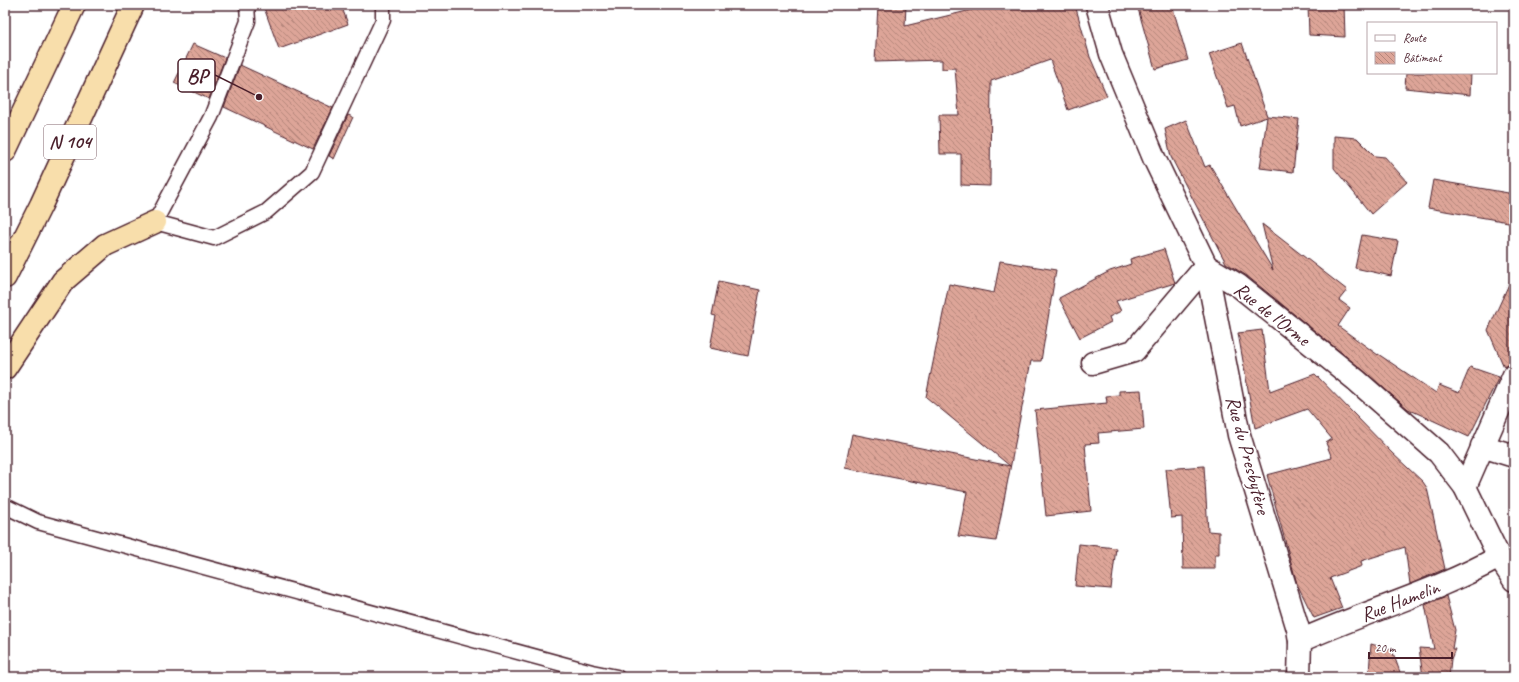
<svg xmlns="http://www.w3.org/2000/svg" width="1519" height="682" viewBox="0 0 1519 682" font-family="Caveat,sans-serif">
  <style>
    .building { fill: url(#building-back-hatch); stroke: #4a1f2b }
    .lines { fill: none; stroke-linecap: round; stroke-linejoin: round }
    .service-casing { stroke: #4a1f2b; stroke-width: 17 }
    .minor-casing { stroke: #4a1f2b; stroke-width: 25 }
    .tertiary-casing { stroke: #4a1f2b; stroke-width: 25 }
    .trunk-casing { stroke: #4a1f2b; stroke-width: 25 }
    .service { stroke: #fff; stroke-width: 14 }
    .minor { stroke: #fff; stroke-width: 22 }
    .tertiary { stroke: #fff; stroke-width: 22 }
    .trunk { stroke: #f8deab; stroke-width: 22 }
    .labels { text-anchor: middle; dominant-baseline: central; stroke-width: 4; stroke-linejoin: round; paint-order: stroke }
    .shield { fill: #fff; stroke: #80626b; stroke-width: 1 }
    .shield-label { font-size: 19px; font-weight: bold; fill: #4a1f2b }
    .street-label { font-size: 20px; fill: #4a1f2b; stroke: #fff }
    .leader { fill: none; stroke: #4a1f2b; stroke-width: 1.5 }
    .callout-dot { fill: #4a1f2b; stroke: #fff; stroke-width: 1.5 }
    .callout { fill: #fff; stroke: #4a1f2b; stroke-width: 1.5 }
    .callout-label { font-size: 21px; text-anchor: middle; font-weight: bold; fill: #4a1f2b }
  </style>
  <defs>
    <pattern id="building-back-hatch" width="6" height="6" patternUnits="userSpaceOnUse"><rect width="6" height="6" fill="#dda598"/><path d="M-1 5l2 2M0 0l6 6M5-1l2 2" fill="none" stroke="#b5867c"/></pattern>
  </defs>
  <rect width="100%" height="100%" fill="#fff"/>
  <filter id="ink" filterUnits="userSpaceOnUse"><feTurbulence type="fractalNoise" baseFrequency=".025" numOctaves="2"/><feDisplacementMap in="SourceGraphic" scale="8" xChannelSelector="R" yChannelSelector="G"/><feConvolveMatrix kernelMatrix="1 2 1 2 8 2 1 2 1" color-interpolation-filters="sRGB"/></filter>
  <g filter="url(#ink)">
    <g class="building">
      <path d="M 263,5 L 341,5 L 348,24 L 279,49 Z"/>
      <path d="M 878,5 L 906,5 L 905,26 L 992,5 L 1075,5 L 1090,57 L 1107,96 L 1068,110 L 1050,60 L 991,81 L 990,186 L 961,185 L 961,154 L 940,154 L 939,115 L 959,115 L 955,68 L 942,69 L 942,60 L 875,62 Z"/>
      <path d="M 1137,5 L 1172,5 L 1188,60 L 1155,69 Z"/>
      <path d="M 1308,5 L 1344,5 L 1345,37 L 1309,35 Z"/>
      <path d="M 1242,43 L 1267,116 L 1299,119 L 1293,172 L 1260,168 L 1267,117 L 1240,126 L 1235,106 L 1228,108 L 1209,54 Z"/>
      <path d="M 193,44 L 225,58 L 209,99 L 174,83 Z"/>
      <path d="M 240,65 L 333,108 L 313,149 L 224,107 Z"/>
      <path d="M 1406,73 L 1471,73 L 1470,95 L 1405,88 Z"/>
      <path d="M 348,115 L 353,117 L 334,159 L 329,156 Z"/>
      <path d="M 1186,120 L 1205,167 L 1210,165 L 1273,270 L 1262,224 L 1347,290 L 1339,300 L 1350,308 L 1338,326 L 1378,355 L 1378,354 L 1436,393 L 1439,385 L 1459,393 L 1470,367 L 1499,377 L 1469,437 L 1408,409 L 1364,371 L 1247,276 L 1226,263 L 1171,157 L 1165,129 Z"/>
      <path d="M 1334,136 L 1357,138 L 1375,156 L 1385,157 L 1407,182 L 1371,214 L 1334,168 Z"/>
      <path d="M 1433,180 L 1514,194 L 1514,223 L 1428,208 Z"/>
      <path d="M 1362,235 L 1398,241 L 1391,276 L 1355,268 Z"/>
      <path d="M 1164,249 L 1175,283 L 1116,301 L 1121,311 L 1109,317 L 1111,322 L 1080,338 L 1059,298 L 1110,271 L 1131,264 L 1130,259 Z"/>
      <path d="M 1000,261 L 1056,270 L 1041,361 L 1031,361 L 996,541 L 958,536 L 967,492 L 845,468 L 852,434 L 1010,466 L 926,397 L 949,284 L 994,293 Z"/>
      <path d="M 1514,273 L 1514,363 L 1504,367 L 1488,330 Z"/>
      <path d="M 719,281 L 760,290 L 748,356 L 710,348 L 716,316 L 712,315 Z"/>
      <path d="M 1262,330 L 1270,391 L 1315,374 L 1392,453 L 1423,482 L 1427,488 L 1445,569 L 1410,584 L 1405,547 L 1361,561 L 1362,566 L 1330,578 L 1342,608 L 1314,618 L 1297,584 L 1267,475 L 1332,458 L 1326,443 L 1332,439 L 1307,409 L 1255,428 L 1238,333 Z"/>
      <path d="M 1141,390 L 1144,429 L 1098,433 L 1099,443 L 1085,444 L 1091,511 L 1046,516 L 1035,410 L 1107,403 L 1106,396 L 1119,395 L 1119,391 Z"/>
      <path d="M 1204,466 L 1208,531 L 1219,532 L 1219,554 L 1215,554 L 1215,569 L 1183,569 L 1182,517 L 1171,518 L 1166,469 Z"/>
      <path d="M 1079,544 L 1116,548 L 1111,589 L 1075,586 Z"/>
      <path d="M 1446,596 L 1455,630 L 1452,649 L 1455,649 L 1451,659 L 1449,677 L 1423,677 L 1419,648 L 1434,649 L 1425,605 Z"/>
      <path d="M 1371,644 L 1392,650 L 1401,675 L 1369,674 Z"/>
    </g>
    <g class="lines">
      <defs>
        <g id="service">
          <path d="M 247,5 L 248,21 L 211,117 L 155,222 L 214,238 L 266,212 L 312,172 L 383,20 L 383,5"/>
          <path d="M 5,506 L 38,522 L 592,672 L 617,677"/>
        </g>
        <g id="minor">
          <path d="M 1093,363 L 1134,351 L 1206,266"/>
          <path d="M 1482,446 L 1514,456"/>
          <path d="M 1465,487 L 1514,375"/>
        </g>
        <g id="tertiary">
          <path d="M 1097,5 L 1111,54 L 1154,158 L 1206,266 L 1239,435 L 1298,629 L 1300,641 L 1299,677"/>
          <path d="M 1206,266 L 1239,286 L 1356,380 L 1439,453 L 1465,487 L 1499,557 L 1514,580"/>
          <path d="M 1300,641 C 1366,611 1436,592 1499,557"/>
        </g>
        <g id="trunk">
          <path d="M 5,151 L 74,5"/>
          <path d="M 5,277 L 41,205 L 133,5"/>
          <path d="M 5,368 L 63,281 L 105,245 L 155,222"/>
        </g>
      </defs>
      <use href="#service" class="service-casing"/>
      <use href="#minor" class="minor-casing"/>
      <use href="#tertiary" class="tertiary-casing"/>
      <use href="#trunk" class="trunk-casing"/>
      <use href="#service" class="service"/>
      <use href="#minor" class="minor"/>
      <use href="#tertiary" class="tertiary"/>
      <use href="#trunk" class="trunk"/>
    </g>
  </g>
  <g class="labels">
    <rect class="shield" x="44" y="125" width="52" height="34" rx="3"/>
    <g class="shield-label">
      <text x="70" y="142">N 104</text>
    </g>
    <g class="street-label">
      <text transform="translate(1272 314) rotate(38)">Rue de l'Orme</text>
      <text transform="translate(1248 455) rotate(75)">Rue du Presbytère</text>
      <text transform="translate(1400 601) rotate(-21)">Rue Hamelin</text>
    </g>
  </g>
  <path class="leader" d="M259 97L215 75"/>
  <circle class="callout-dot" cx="259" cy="97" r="4"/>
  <rect class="callout" x="178" y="59" width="37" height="33" rx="4"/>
  <g class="callout-label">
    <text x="197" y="83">BP</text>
  </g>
  <rect width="1519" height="682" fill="none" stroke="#fff" stroke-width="20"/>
  <rect x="10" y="10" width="1499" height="662" fill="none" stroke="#4a1f2b" stroke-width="1.5" filter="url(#ink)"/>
  <rect x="1367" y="22" width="130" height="52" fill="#ffffff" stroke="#b7a5aa"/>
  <rect x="1375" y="35" width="20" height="6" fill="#ffffff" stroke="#b7a5aa"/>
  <text x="1403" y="42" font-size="12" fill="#4a1f2b">Route</text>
  <rect x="1375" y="52" width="20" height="12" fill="url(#building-back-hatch)" stroke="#b7a5aa"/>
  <text x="1403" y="62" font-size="12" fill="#4a1f2b">Bâtiment</text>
  <path d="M1369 652v6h83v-6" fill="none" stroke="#4a1f2b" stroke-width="2"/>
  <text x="1375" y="652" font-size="12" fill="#4a1f2b" stroke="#ffffff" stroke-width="3" paint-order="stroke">20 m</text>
</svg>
